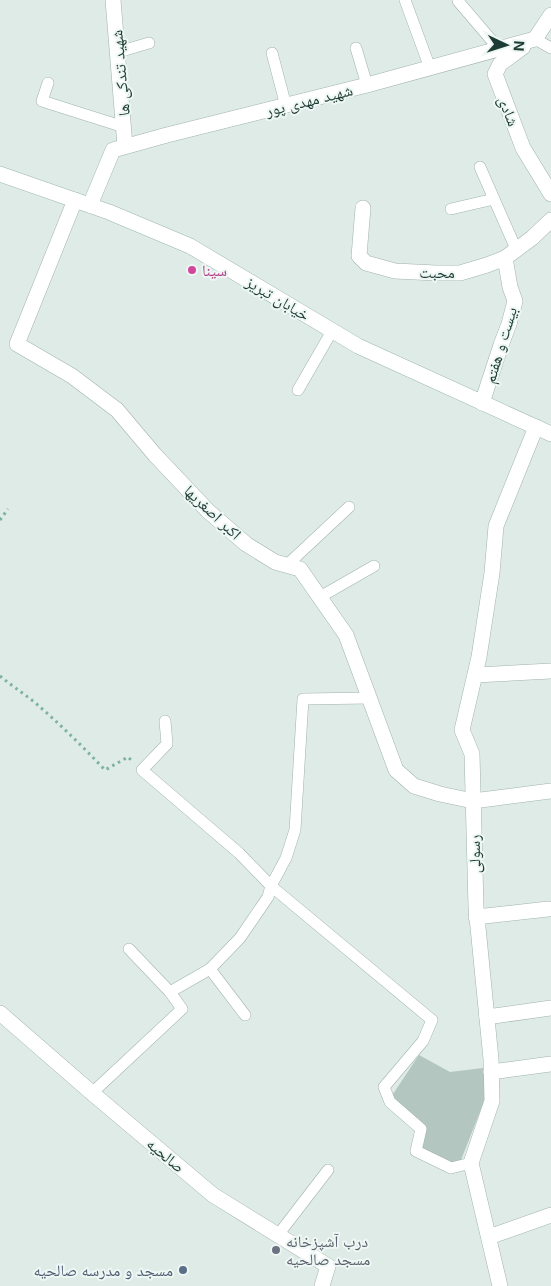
<svg xmlns="http://www.w3.org/2000/svg" width="551" height="1286" viewBox="0 0 551 1286" font-family="Inter,'Noto Naskh Arabic',sans-serif">
  <style>
    .building { fill: #b3c6bf }
    .lines { fill: none; stroke-linecap: round; stroke-linejoin: round }
    .lane-casing { stroke: #a1b3ae; stroke-width: 12 }
    .street-casing { stroke: #a1b3ae; stroke-width: 16 }
    .secondary-casing { stroke: #9cb7af; stroke-width: 16 }
    .path { stroke: #7cb1a4; stroke-width: 3; stroke-dasharray: 2.5 4; stroke-linecap: butt }
    .lane { stroke: #fff; stroke-width: 11 }
    .street { stroke: #fff; stroke-width: 15 }
    .secondary { stroke: #fff; stroke-width: 15 }
    .hotel-dot { fill: #d1479c; stroke: #eef7f3; stroke-width: 2 }
    .worship-dot { fill: #6b7280; stroke: #eef7f3; stroke-width: 2 }
    .service-dot { fill: #5c6f8a; stroke: #eef7f3; stroke-width: 2 }
    .labels { text-anchor: middle; dominant-baseline: central; stroke-width: 4; stroke-linejoin: round; paint-order: stroke }
    .street-label { font-size: 16px; fill: #1e3c36; stroke: #eef7f3 }
    .hotel-label { font-size: 16px; fill: #b23c85; stroke: #eef7f3; text-anchor: start }
    .worship-label { font-size: 16px; fill: #5b616d; stroke: #eef7f3; text-anchor: start }
    .service-label { font-size: 16px; fill: #4e5e75; stroke: #eef7f3; text-anchor: end }
  </style>
  <rect width="100%" height="100%" fill="#deebe6"/>
  <path class="building" d="M 419,1055 L 450,1072 L 483,1068 L 487,1089 L 483,1104 L 461,1160 L 452,1163 L 421,1147 L 425,1126 L 391,1097 Z"/>
  <g class="lines">
    <defs>
      <g id="lane">
        <path d="M 405,0 L 430,68"/>
        <path d="M 458,1 L 499,49"/>
        <path d="M 535,39 L 551,48"/>
        <path d="M 356,48 L 367,85"/>
        <path d="M 118,52 L 149,43"/>
        <path d="M 272,53 L 286,106"/>
        <path d="M 48,83 L 42,101 L 124,127"/>
        <path d="M 480,167 L 516,249"/>
        <path d="M 451,209 L 494,199"/>
        <path d="M 298,390 L 332,331"/>
        <path d="M 287,565 L 349,507"/>
        <path d="M 320,597 L 374,566"/>
        <path d="M 165,721 L 167,744 L 142,770 L 239,853 L 271,886 L 432,1020 L 423,1041 L 384,1087 L 390,1102 L 421,1129 L 416,1151 L 451,1168 L 471,1163"/>
        <path d="M 210,969 L 245,1015"/>
        <path d="M 170,992 L 210,969 L 240,938 L 268,897 L 271,886 L 286,858 L 295,830 L 303,699 L 369,698"/>
        <path d="M 92,1093 L 182,1009 L 170,992 L 129,949"/>
        <path d="M 278,1235 L 328,1170"/>
      </g>
      <g id="street">
        <path d="M 113,0 L 125,146"/>
        <path d="M 523,47 L 500,64 L 495,74 L 523,148 L 551,194"/>
        <path d="M 75,200 L 17,344 L 72,376 L 117,410 L 155,455 L 208,511 L 246,544 L 275,562 L 300,569 L 346,635 L 396,770 L 414,786 L 440,794 L 473,801 L 551,791"/>
        <path d="M 90,205 L 113,150 L 167,135 L 367,85 L 535,39 L 551,15"/>
        <path d="M 363,208 L 359,256 L 366,263 L 395,271 L 436,273 L 460,273 L 487,265 L 505,258 L 532,238 L 551,220"/>
        <path d="M 482,403 L 501,345 L 509,324 L 515,301 L 510,287 L 505,258"/>
        <path d="M 475,675 L 551,671"/>
        <path d="M 476,917 L 548,909"/>
        <path d="M 0,1013 L 92,1093 L 213,1195 L 328,1266 L 322,1286"/>
        <path d="M 487,1017 L 551,1008"/>
        <path d="M 491,1072 L 551,1064"/>
        <path d="M 489,1237 L 551,1215"/>
        <path d="M 500,1286 L 471,1163 L 492,1101 L 491,1059 L 476,907 L 472,754 L 462,730 L 479,657 L 492,573 L 496,526 L 536,427"/>
      </g>
      <path id="secondary" d="M 0,174 L 109,212 L 190,246 L 358,346 L 551,434"/>
    </defs>
    <use href="#lane" class="lane-casing"/>
    <use href="#street" class="street-casing"/>
    <use href="#secondary" class="secondary-casing"/>
    <g class="path">
      <path d="M 0,520 L 8,509"/>
      <path d="M 0,676 C 13,687 28,696 40,707 C 63,727 84,748 105,770 L 128,757 L 132,761"/>
    </g>
    <use href="#lane" class="lane"/>
    <use href="#street" class="street"/>
    <use href="#secondary" class="secondary"/>
  </g>
  <circle class="hotel-dot" cx="192" cy="270" r="5"/>
  <circle class="worship-dot" cx="276" cy="1250" r="5"/>
  <circle class="service-dot" cx="183" cy="1270" r="5"/>
  <g class="labels">
    <g class="street-label">
      <text transform="translate(120 73) rotate(-95)">شهید تندکی ها</text>
      <text transform="translate(309 100) rotate(-14)">شهید مهدی پور</text>
      <text transform="translate(509 111) rotate(69)">شادی</text>
      <text x="437" y="272">محبت</text>
      <text transform="translate(278 298) rotate(31)">خیابان تبریز</text>
      <text transform="translate(500 345) rotate(-73)">بیست و هفتم</text>
      <text transform="translate(213 512) rotate(43)">اکبر اصغریها</text>
      <text transform="translate(474 854) rotate(-91)">رسولی</text>
      <text transform="translate(166 1155) rotate(40)">صالحیه</text>
    </g>
    <g class="hotel-label">
      <text x="202" y="270">سینا</text>
    </g>
    <g class="worship-label">
      <text x="286" y="1241">درب آشپزخانه<tspan x="286" dy="18">مسجد صالحيه</tspan></text>
    </g>
    <g class="service-label">
      <text x="173" y="1270">مسجد و مدرسه صالحیه</text>
    </g>
  </g>
  <g transform="translate(506 45) rotate(94)" stroke="#eef7f3" stroke-width="4" paint-order="stroke">
  <path d="M0-4L9 19L0 12L-9 19Z" fill="#1e3c36"/>
  <text y="-8" font-size="14" font-weight="bold" text-anchor="middle" fill="#1e3c36">N</text>
  </g>
</svg>
